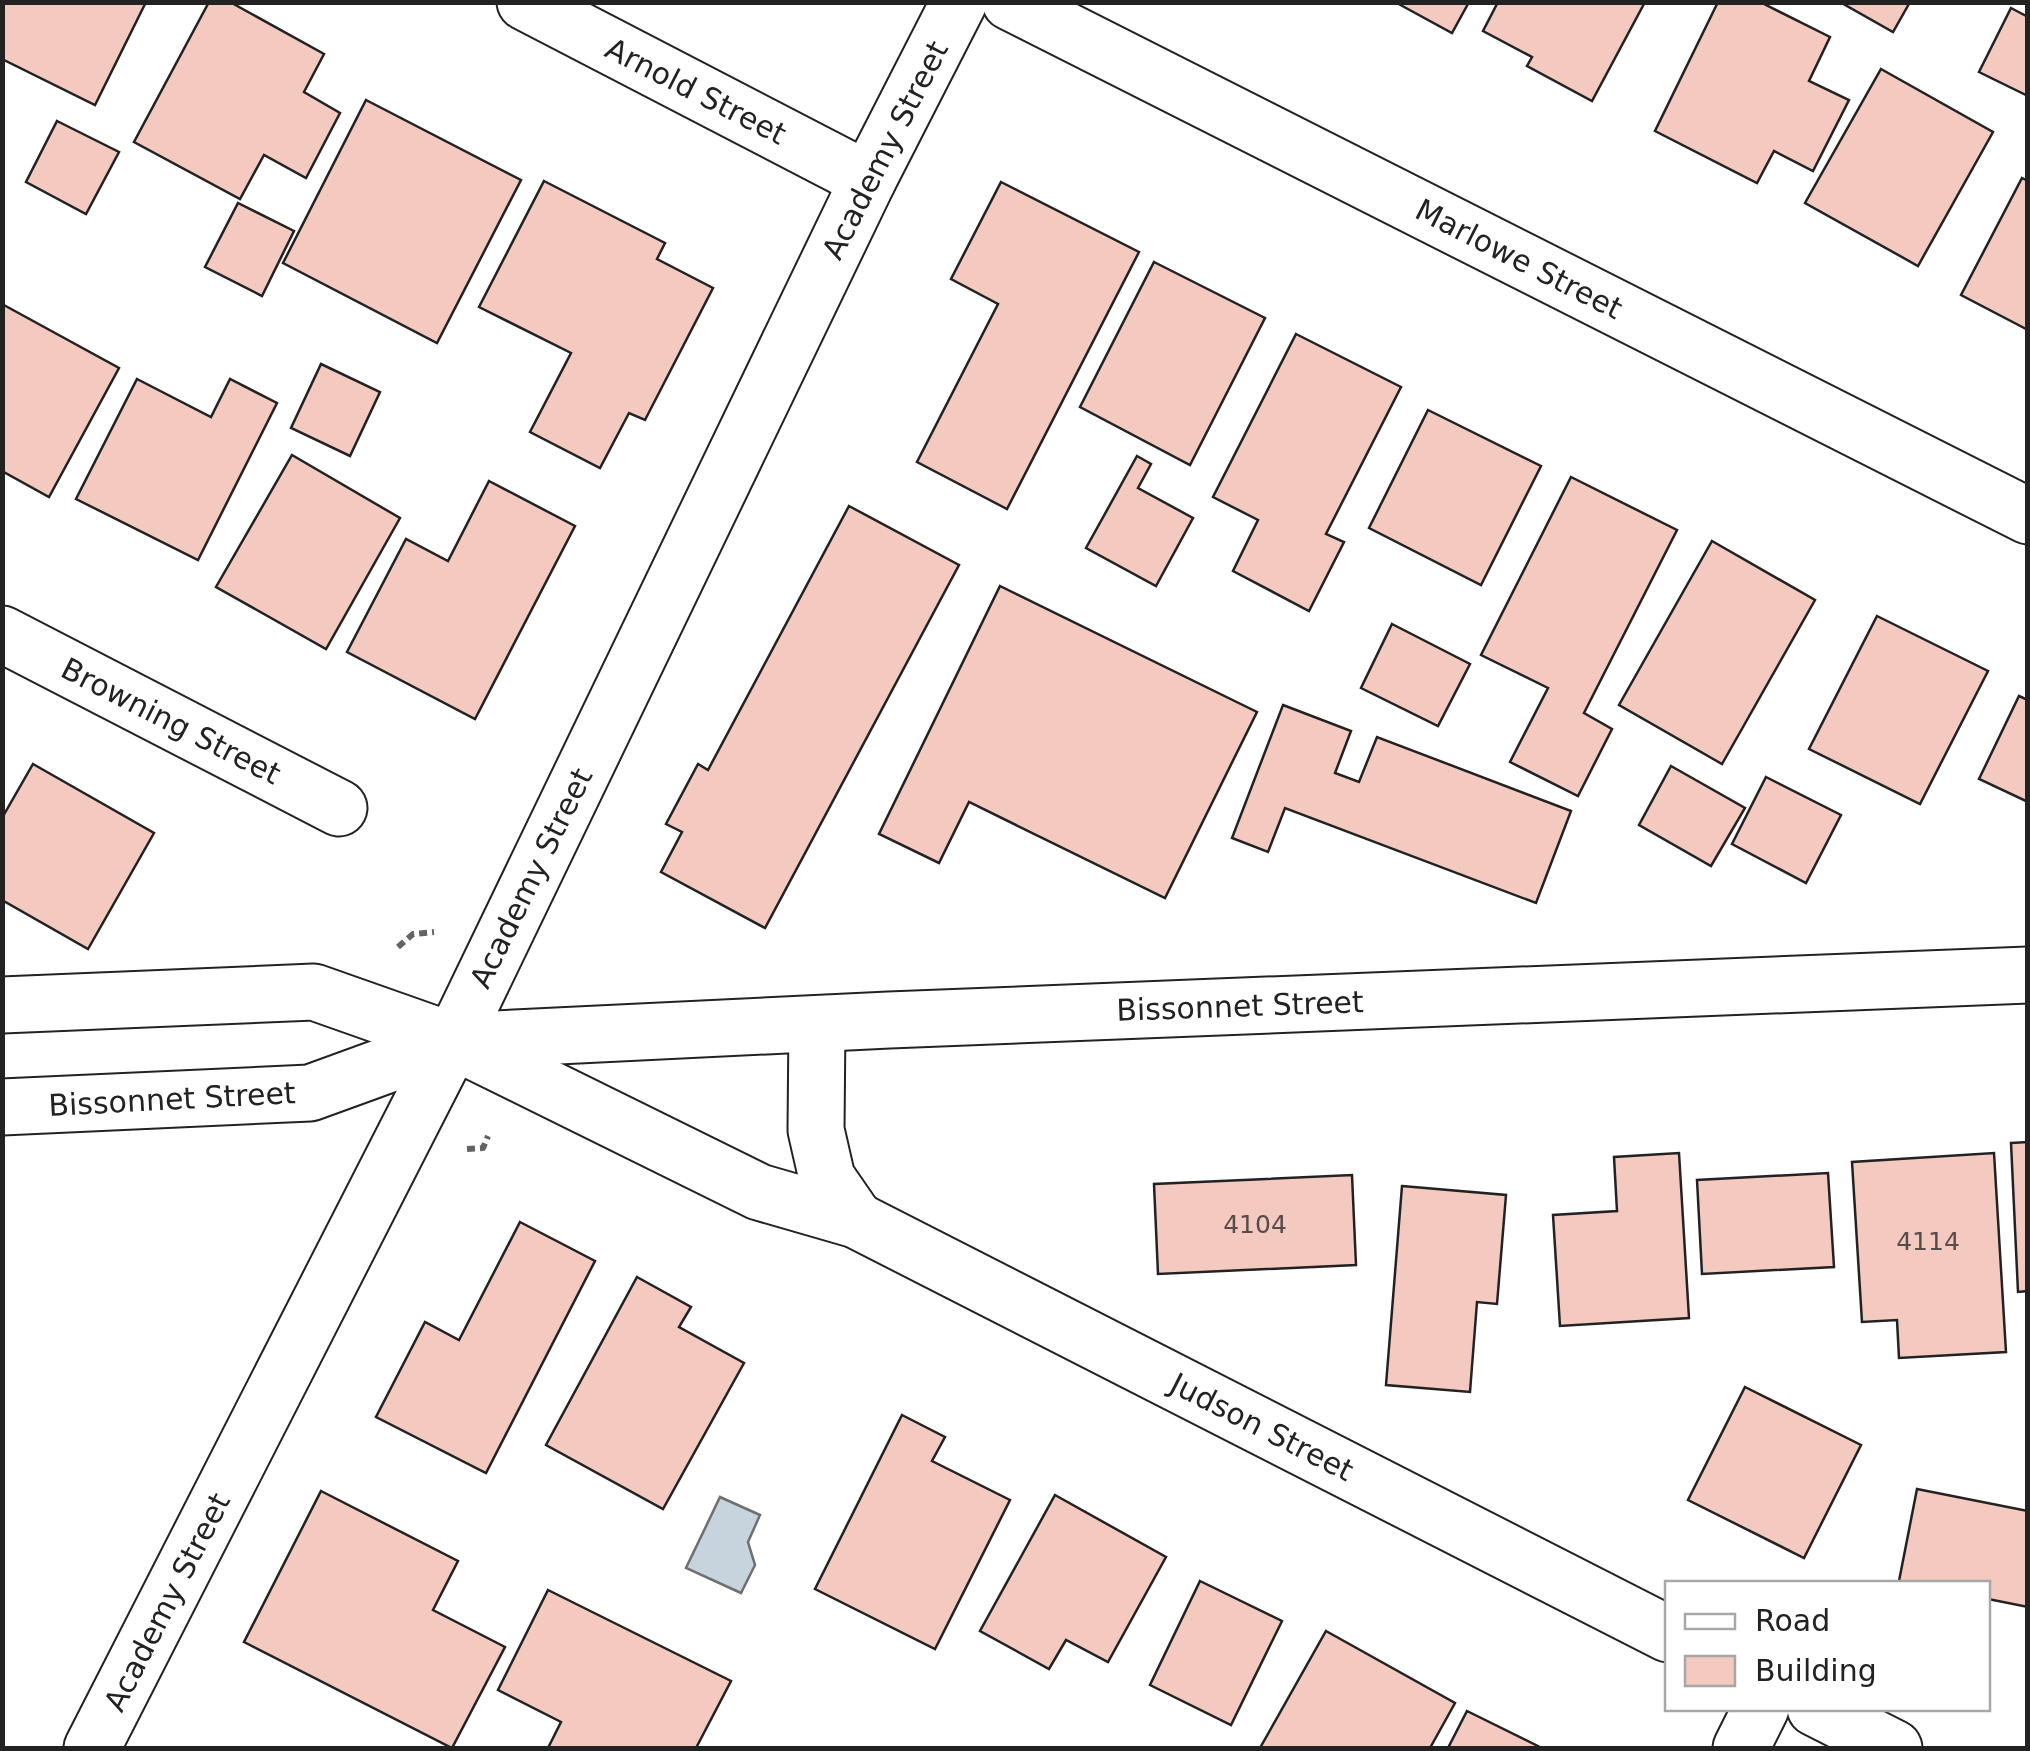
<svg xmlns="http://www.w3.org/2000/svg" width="2030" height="1751" viewBox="0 0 2030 1751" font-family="'DejaVu Sans',sans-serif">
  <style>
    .water { fill: #c7d3dd; stroke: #6f6f6f; stroke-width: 2.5 }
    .building { fill: #f3c9c0; stroke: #222; stroke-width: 2.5 }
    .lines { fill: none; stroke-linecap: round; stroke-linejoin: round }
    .street-casing { stroke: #222; stroke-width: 59 }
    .secondary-casing { stroke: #222; stroke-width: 59 }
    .path { stroke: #646464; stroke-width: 6; stroke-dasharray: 8 5; stroke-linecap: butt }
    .street { stroke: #fff; stroke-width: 55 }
    .secondary { stroke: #fff; stroke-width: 55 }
    .labels { text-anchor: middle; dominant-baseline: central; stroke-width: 8; stroke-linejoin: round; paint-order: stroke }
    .number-label { font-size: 25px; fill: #564c4a }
    .street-label { font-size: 30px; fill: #222; stroke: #fff }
  </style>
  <rect width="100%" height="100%" fill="#fff"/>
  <path class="water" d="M 720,1497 L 760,1515 L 748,1542 L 755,1565 L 741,1593 L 686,1568 Z"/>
  <g class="building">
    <path d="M 2,2 L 146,2 L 95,105 L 2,59 Z"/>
    <path d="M 209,2 L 230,2 L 324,54 L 304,92 L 340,113 L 306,178 L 264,155 L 240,199 L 134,142 Z"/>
    <path d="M 1395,2 L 1469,2 L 1452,33 Z"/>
    <path d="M 1498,2 L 1645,2 L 1592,101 L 1527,66 L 1532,57 L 1483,31 Z"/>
    <path d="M 1718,2 L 1760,2 L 1830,37 L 1809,81 L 1849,100 L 1813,171 L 1774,151 L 1757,183 L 1655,131 Z"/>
    <path d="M 1840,2 L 1910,2 L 1893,32 Z"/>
    <path d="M 2011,8 L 2028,17 L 2028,96 L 1979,72 Z"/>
    <path d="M 1881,69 L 1993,132 L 1918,266 L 1805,203 Z"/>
    <path d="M 366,100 L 521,180 L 437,343 L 283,263 Z"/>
    <path d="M 57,121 L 119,152 L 86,214 L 26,182 Z"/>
    <path d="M 2022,178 L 2028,181 L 2028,330 L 1961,295 Z"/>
    <path d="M 544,181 L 665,243 L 657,259 L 713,288 L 645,420 L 629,413 L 600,468 L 530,432 L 571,353 L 479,307 Z"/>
    <path d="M 1001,182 L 1139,252 L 1007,509 L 917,462 L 998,304 L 951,279 Z"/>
    <path d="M 238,203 L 294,231 L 262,296 L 205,267 Z"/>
    <path d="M 1154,262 L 1265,318 L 1190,465 L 1080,407 Z"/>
    <path d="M 2,304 L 119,368 L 49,497 L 2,471 Z"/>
    <path d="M 1296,334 L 1401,387 L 1326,534 L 1344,542 L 1309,611 L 1233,571 L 1258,520 L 1213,497 Z"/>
    <path d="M 321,364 L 380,392 L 350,456 L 291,428 Z"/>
    <path d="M 137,379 L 211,417 L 230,379 L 277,403 L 198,560 L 76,499 Z"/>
    <path d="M 1428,410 L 1541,466 L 1481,585 L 1369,528 Z"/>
    <path d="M 292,455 L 400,518 L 326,649 L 216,587 Z"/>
    <path d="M 1137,456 L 1151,464 L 1138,488 L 1193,518 L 1156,586 L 1086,548 Z"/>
    <path d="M 1571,477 L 1677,530 L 1584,713 L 1612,729 L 1578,796 L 1510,762 L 1548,688 L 1481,655 Z"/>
    <path d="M 489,481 L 575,526 L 475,719 L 347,652 L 406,539 L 448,561 Z"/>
    <path d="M 849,506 L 959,565 L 765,928 L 661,872 L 682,832 L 666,824 L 698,764 L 708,770 Z"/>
    <path d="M 1712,541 L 1815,600 L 1722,764 L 1619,705 Z"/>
    <path d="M 1000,586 L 1257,712 L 1165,898 L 969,802 L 939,863 L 879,834 Z"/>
    <path d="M 1877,616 L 1988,671 L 1920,804 L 1809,749 Z"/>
    <path d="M 1392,624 L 1470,664 L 1438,726 L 1361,688 Z"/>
    <path d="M 2019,696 L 2028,700 L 2028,802 L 1979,779 Z"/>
    <path d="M 1283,705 L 1351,731 L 1335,773 L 1359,782 L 1377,737 L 1571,811 L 1536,903 L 1285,808 L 1268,852 L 1232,838 Z"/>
    <path d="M 33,764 L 154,833 L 88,949 L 2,900 L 2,818 Z"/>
    <path d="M 1671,766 L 1745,808 L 1711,866 L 1639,825 Z"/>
    <path d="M 1766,777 L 1841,815 L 1806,883 L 1732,844 Z"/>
    <path d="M 2028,1142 L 2028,1291 L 2018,1292 L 2011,1143 Z"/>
    <path d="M 1679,1153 L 1689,1318 L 1560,1326 L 1553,1215 L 1617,1211 L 1614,1157 Z"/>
    <path d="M 1994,1153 L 2006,1352 L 1899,1358 L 1897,1320 L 1862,1322 L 1852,1162 Z"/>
    <path d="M 1828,1173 L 1834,1267 L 1702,1274 L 1697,1180 Z"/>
    <path d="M 1352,1175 L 1356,1265 L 1158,1274 L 1154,1184 Z"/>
    <path d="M 1402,1186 L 1506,1195 L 1497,1304 L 1477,1302 L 1470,1392 L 1386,1385 Z"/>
    <path d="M 520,1222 L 595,1261 L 486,1473 L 376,1417 L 425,1322 L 459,1340 Z"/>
    <path d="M 637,1277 L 691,1307 L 679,1327 L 744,1363 L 663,1509 L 546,1445 Z"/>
    <path d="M 1745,1387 L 1861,1445 L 1804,1558 L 1688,1500 Z"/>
    <path d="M 902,1415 L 945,1437 L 932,1461 L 1010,1500 L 935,1649 L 815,1589 Z"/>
    <path d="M 1917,1489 L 2028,1511 L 2028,1607 L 1988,1599 L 1988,1584 L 1899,1581 Z"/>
    <path d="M 321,1491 L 458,1561 L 433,1610 L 505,1647 L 452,1748 L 244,1642 Z"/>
    <path d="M 1055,1495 L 1166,1557 L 1108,1662 L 1066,1640 L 1049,1669 L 980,1631 Z"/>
    <path d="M 1200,1581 L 1282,1621 L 1231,1725 L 1150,1685 Z"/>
    <path d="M 548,1590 L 731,1681 L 696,1748 L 548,1748 L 561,1722 L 498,1690 Z"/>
    <path d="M 1326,1631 L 1455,1703 L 1430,1748 L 1260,1748 Z"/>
    <path d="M 1467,1711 L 1542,1748 L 1448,1748 Z"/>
  </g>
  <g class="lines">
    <defs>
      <g id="street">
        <path d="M 525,2 L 868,180"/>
        <path d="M 1010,2 L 2028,516"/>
        <path d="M 2,634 L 339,808"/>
        <path d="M 817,1024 L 816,1130 L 827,1178 L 856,1220"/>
        <path d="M 1815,1708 L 1894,1748"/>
        <path d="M 92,1748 L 453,1041 L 759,1192 L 856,1220 L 1668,1634"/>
        <path d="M 1741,1748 L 1761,1708"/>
      </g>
      <g id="secondary">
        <path d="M 2,1005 L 314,992 L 453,1041"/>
        <path d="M 453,1041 L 868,180 L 959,2"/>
        <path d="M 2,1107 L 310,1093 L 453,1041 L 889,1020 L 2028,975"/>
      </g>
    </defs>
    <use href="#street" class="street-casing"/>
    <use href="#secondary" class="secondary-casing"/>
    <g class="path">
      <path d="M 398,947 L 413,934 L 434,932"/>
      <path d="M 467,1149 L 483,1148 L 488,1136"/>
    </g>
    <use href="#street" class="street"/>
    <use href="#secondary" class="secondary"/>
  </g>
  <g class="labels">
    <g class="number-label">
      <text x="1255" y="1224">4104</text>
      <text x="1928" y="1241">4114</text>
    </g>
    <g class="street-label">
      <text transform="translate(696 91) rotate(27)">Arnold Street</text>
      <text transform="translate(885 150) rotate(-63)">Academy Street</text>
      <text transform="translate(1519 259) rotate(27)">Marlowe Street</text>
      <text transform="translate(171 721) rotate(27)">Browning Street</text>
      <text transform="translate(531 878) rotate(-64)">Academy Street</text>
      <text transform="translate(1240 1006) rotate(-2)">Bissonnet Street</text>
      <text transform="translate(172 1099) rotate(-3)">Bissonnet Street</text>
      <text transform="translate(1262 1427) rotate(27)">Judson Street</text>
      <text transform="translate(167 1602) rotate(-63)">Academy Street</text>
    </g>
  </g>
  <rect width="2030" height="1751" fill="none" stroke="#222222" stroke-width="10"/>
  <rect x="1665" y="1581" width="325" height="130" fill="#ffffff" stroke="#a7a7a7" stroke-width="2.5"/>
  <rect x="1685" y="1614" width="50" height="15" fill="#ffffff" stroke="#a7a7a7" stroke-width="2.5"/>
  <text x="1755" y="1631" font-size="30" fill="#222222">Road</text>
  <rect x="1685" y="1656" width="50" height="30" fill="#f3c9c0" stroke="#a7a7a7" stroke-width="2.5"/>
  <text x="1755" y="1681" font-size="30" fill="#222222">Building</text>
</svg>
